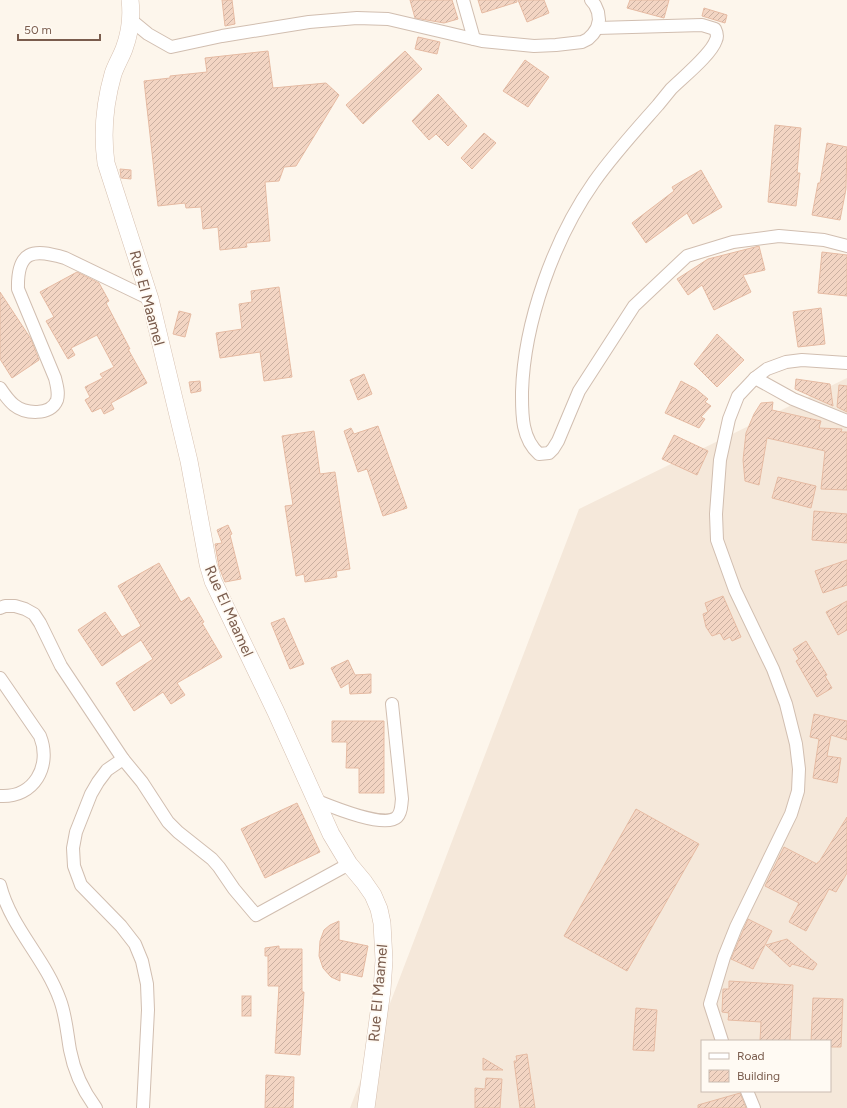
<svg xmlns="http://www.w3.org/2000/svg" width="847" height="1108" viewBox="0 0 847 1108" font-family="Figtree,sans-serif">
  <style>
    .residential { fill: #f5e8da; fill-rule: evenodd }
    .building { fill: url(#building-hatch); stroke: #e6bba3 }
    .lines { fill: none; stroke-linecap: round; stroke-linejoin: round }
    .street-casing { stroke: #d1beb0; stroke-width: 14 }
    .secondary-casing { stroke: #d6c0b0; stroke-width: 18 }
    .street { stroke: #fff; stroke-width: 12 }
    .secondary { stroke: #fff; stroke-width: 17 }
    .labels { text-anchor: middle; dominant-baseline: central; stroke-width: 3.5; stroke-linejoin: round; paint-order: stroke }
    .street-label { font-size: 15px; fill: #7a5c4d; stroke: #fffaf3 }
  </style>
  <defs>
    <pattern id="building-hatch" width="6" height="6" patternUnits="userSpaceOnUse"><rect width="6" height="6" fill="#f3d5c3"/><path d="M-1 1l2-2M0 6l6-6M5 7l2-2" fill="none" stroke="#cab0a1"/></pattern>
  </defs>
  <rect width="100%" height="100%" fill="#fdf6ec"/>
  <path class="residential" d="M 847,378 L 847,1108 L 350,1108 L 579,509 ZM 702,1041 L 830,1041 L 830,1091 L 702,1091 Z"/>
  <g class="building">
    <path d="M 222,0 L 232,0 L 235,24 L 225,26 Z"/>
    <path d="M 410,0 L 452,0 L 458,19 L 444,23 L 415,18 Z"/>
    <path d="M 478,0 L 517,0 L 517,2 L 482,13 Z"/>
    <path d="M 518,0 L 544,0 L 549,13 L 527,22 Z"/>
    <path d="M 630,0 L 669,0 L 664,18 L 627,8 Z"/>
    <path d="M 704,8 L 727,15 L 725,23 L 702,16 Z"/>
    <path d="M 418,37 L 440,42 L 437,54 L 415,49 Z"/>
    <path d="M 268,51 L 273,88 L 326,83 L 339,95 L 296,166 L 284,167 L 279,181 L 265,182 L 270,241 L 246,243 L 247,247 L 220,250 L 218,227 L 203,229 L 201,207 L 186,208 L 185,203 L 158,206 L 144,81 L 170,78 L 170,76 L 207,72 L 205,58 Z"/>
    <path d="M 405,51 L 422,69 L 363,124 L 346,105 Z"/>
    <path d="M 525,60 L 549,77 L 528,107 L 503,91 Z"/>
    <path d="M 438,94 L 467,126 L 448,146 L 436,134 L 429,140 L 412,121 Z"/>
    <path d="M 775,125 L 801,128 L 797,173 L 800,173 L 796,206 L 768,202 Z"/>
    <path d="M 484,133 L 496,143 L 472,169 L 461,158 Z"/>
    <path d="M 827,143 L 847,147 L 846,189 L 840,220 L 812,215 L 818,183 L 820,183 Z"/>
    <path d="M 120,169 L 131,170 L 131,179 L 121,178 Z"/>
    <path d="M 701,170 L 722,207 L 693,224 L 687,213 L 646,243 L 632,223 L 674,191 L 672,187 Z"/>
    <path d="M 759,246 L 765,270 L 743,275 L 751,292 L 714,310 L 702,285 L 688,295 L 677,279 L 708,259 Z"/>
    <path d="M 822,252 L 847,255 L 847,296 L 818,293 Z"/>
    <path d="M 77,272 L 99,283 L 109,301 L 106,303 L 130,349 L 128,349 L 147,383 L 111,403 L 114,409 L 104,414 L 101,408 L 92,412 L 85,400 L 90,397 L 85,387 L 103,378 L 100,374 L 114,367 L 97,335 L 71,348 L 75,355 L 68,359 L 46,321 L 54,317 L 40,292 Z"/>
    <path d="M 279,287 L 292,377 L 264,381 L 260,352 L 220,358 L 216,333 L 242,329 L 239,304 L 252,302 L 251,291 Z"/>
    <path d="M 0,292 L 31,339 L 39,360 L 12,378 L 0,359 Z"/>
    <path d="M 821,308 L 825,344 L 798,347 L 793,312 Z"/>
    <path d="M 179,311 L 191,314 L 185,337 L 173,334 Z"/>
    <path d="M 717,334 L 744,360 L 717,387 L 694,364 Z"/>
    <path d="M 364,374 L 372,394 L 358,400 L 350,380 Z"/>
    <path d="M 796,379 L 830,384 L 833,406 L 795,389 Z"/>
    <path d="M 200,381 L 201,391 L 191,393 L 189,382 Z"/>
    <path d="M 681,381 L 696,389 L 708,399 L 705,402 L 711,406 L 701,417 L 705,419 L 699,428 L 665,413 Z"/>
    <path d="M 839,385 L 847,386 L 847,412 L 837,407 Z"/>
    <path d="M 773,402 L 772,410 L 821,421 L 819,428 L 842,429 L 841,432 L 847,432 L 847,490 L 821,489 L 825,451 L 767,438 L 759,485 L 745,481 L 743,460 L 746,433 L 754,414 L 761,403 Z"/>
    <path d="M 378,426 L 407,508 L 383,516 L 367,469 L 358,472 L 344,431 L 351,428 L 354,434 Z"/>
    <path d="M 314,431 L 320,474 L 335,472 L 350,569 L 336,571 L 337,577 L 305,582 L 304,574 L 296,576 L 285,506 L 293,505 L 282,436 Z"/>
    <path d="M 674,435 L 708,451 L 697,475 L 662,459 Z"/>
    <path d="M 778,477 L 816,486 L 811,508 L 772,498 Z"/>
    <path d="M 814,511 L 847,514 L 847,543 L 812,540 Z"/>
    <path d="M 228,525 L 232,534 L 230,535 L 241,579 L 225,582 L 219,567 L 215,544 L 222,543 L 217,530 Z"/>
    <path d="M 847,560 L 847,585 L 823,593 L 815,571 Z"/>
    <path d="M 159,563 L 181,602 L 189,597 L 204,622 L 202,623 L 222,657 L 177,683 L 185,695 L 171,704 L 163,692 L 134,711 L 116,683 L 153,659 L 141,640 L 102,666 L 78,630 L 105,612 L 122,637 L 141,626 L 118,586 Z"/>
    <path d="M 723,596 L 741,637 L 732,641 L 730,637 L 724,640 L 720,633 L 712,636 L 706,627 L 703,614 L 708,612 L 705,603 Z"/>
    <path d="M 847,601 L 847,630 L 838,635 L 826,612 Z"/>
    <path d="M 284,618 L 304,664 L 290,669 L 271,623 Z"/>
    <path d="M 806,641 L 827,675 L 825,676 L 832,688 L 817,697 L 796,661 L 799,659 L 793,649 Z"/>
    <path d="M 348,660 L 355,675 L 371,674 L 371,693 L 350,694 L 349,683 L 341,688 L 331,668 Z"/>
    <path d="M 814,714 L 847,721 L 847,740 L 831,735 L 827,756 L 841,758 L 837,783 L 813,778 L 819,739 L 810,737 Z"/>
    <path d="M 332,721 L 384,721 L 384,793 L 359,793 L 359,768 L 346,768 L 347,742 L 332,742 Z"/>
    <path d="M 297,803 L 320,852 L 265,878 L 241,829 Z"/>
    <path d="M 636,809 L 699,844 L 627,971 L 564,936 Z"/>
    <path d="M 847,817 L 847,873 L 836,892 L 829,889 L 806,931 L 789,922 L 799,903 L 765,886 L 784,847 L 817,864 L 818,862 L 819,862 Z"/>
    <path d="M 748,919 L 772,931 L 753,969 L 731,959 Z"/>
    <path d="M 339,921 L 339,940 L 368,946 L 362,977 L 340,972 L 340,981 L 331,977 L 323,968 L 319,956 L 320,941 L 324,930 L 330,925 Z"/>
    <path d="M 787,939 L 817,964 L 813,970 L 792,964 L 790,967 L 766,945 Z"/>
    <path d="M 279,946 L 279,949 L 302,949 L 302,992 L 304,992 L 300,1055 L 275,1053 L 279,986 L 268,986 L 268,956 L 265,956 L 265,948 Z"/>
    <path d="M 729,981 L 793,985 L 790,1041 L 760,1041 L 761,1022 L 728,1020 L 729,1013 L 722,1012 L 723,989 L 729,989 Z"/>
    <rect x="242" y="996" width="9" height="20"/>
    <path d="M 813,998 L 843,999 L 841,1047 L 830,1047 L 830,1041 L 811,1041 Z"/>
    <path d="M 636,1008 L 657,1010 L 654,1051 L 633,1050 Z"/>
    <path d="M 527,1054 L 535,1108 L 520,1108 L 514,1061 L 517,1061 L 516,1056 Z"/>
    <path d="M 483,1058 L 503,1070 L 483,1070 Z"/>
    <path d="M 266,1075 L 294,1077 L 293,1108 L 265,1108 Z"/>
    <path d="M 486,1078 L 502,1079 L 500,1108 L 475,1108 L 475,1088 L 485,1089 Z"/>
    <path d="M 740,1093 L 746,1108 L 698,1108 L 698,1105 Z"/>
  </g>
  <g class="lines">
    <defs>
      <g id="street">
        <path d="M 463,0 L 474,39"/>
        <path d="M 131,20 L 148,34 L 171,47 L 222,36 L 309,22 L 357,18 L 388,19 L 482,41 L 534,46 L 556,45 L 582,42 L 588,39 L 593,34 L 597,28 L 599,20 L 598,12 L 595,5 L 591,0"/>
        <path d="M 597,28 L 702,25 L 715,29 C 717,33 718,36 716,40 C 711,55 683,77 671,89 C 667,94 662,100 658,105 C 636,130 613,155 594,182 C 554,239 524,322 522,392 C 522,413 521,438 539,454 L 549,453 L 553,449 L 558,441 L 579,391 L 634,306 L 687,256 L 733,242 L 779,236 L 824,240 L 847,246"/>
        <path d="M 755,378 L 793,399 L 847,421"/>
        <path d="M 0,388 C 4,394 9,401 14,405 C 25,414 51,416 57,400 C 59,393 57,386 55,378 L 18,289 C 17,251 32,248 65,258 L 150,299"/>
        <path d="M 0,608 L 5,606 L 15,606 L 25,609 L 34,614 L 40,623 L 61,666 L 123,759 L 142,782 L 168,822 L 178,832 L 212,859 L 219,867 L 234,889 L 256,915 L 349,864"/>
        <path d="M 0,678 L 40,736 C 52,766 34,798 0,796"/>
        <path d="M 123,759 L 107,770 L 98,782 L 91,794 L 76,832 L 73,848 L 74,866 L 81,885 L 121,926 L 135,944 L 142,961 L 147,984 L 148,1010 L 143,1108"/>
        <path d="M 315,800 C 330,806 385,829 397,817 C 402,812 401,805 402,799 L 392,704"/>
        <path d="M 0,885 C 11,928 45,958 60,1000 C 66,1016 67,1033 70,1050 C 74,1071 84,1092 96,1108"/>
        <path d="M 722,1041 L 710,1004 L 724,957 L 736,927 L 791,814 L 798,791 L 799,769 L 796,744 L 786,704 L 773,669 L 735,590 L 717,540 L 716,514 L 720,460 L 729,419 L 738,396 L 755,378 L 767,369 L 786,362 L 802,360 L 847,363"/>
        <path d="M 747,1091 L 754,1108"/>
      </g>
      <path id="secondary" d="M 130,0 C 132,16 130,33 124,49 C 121,57 116,65 113,74 C 105,102 102,134 106,163 L 150,299 L 189,461 L 208,564 L 213,581 L 276,712 L 331,834 L 349,864 L 364,882 L 373,895 L 379,909 L 382,923 L 384,960 L 382,990 L 366,1108"/>
    </defs>
    <use href="#street" class="street-casing"/>
    <use href="#secondary" class="secondary-casing"/>
    <use href="#street" class="street"/>
    <use href="#secondary" class="secondary"/>
  </g>
  <g class="labels">
    <g class="street-label">
      <text transform="translate(147 298) rotate(75)">Rue El Maamel</text>
      <text transform="translate(229 611) rotate(66)">Rue El Maamel</text>
      <text transform="translate(378 993) rotate(-85)">Rue El Maamel</text>
    </g>
  </g>
  <rect x="701" y="1040" width="130" height="52" fill="#fffaf3" stroke="#cabbb1"/>
  <rect x="709" y="1053" width="20" height="6" fill="#ffffff" stroke="#cabbb1"/>
  <text x="737" y="1060" font-size="12" fill="#7a5c4d">Road</text>
  <rect x="709" y="1070" width="20" height="12" fill="url(#building-hatch)" stroke="#cabbb1"/>
  <text x="737" y="1080" font-size="12" fill="#7a5c4d">Building</text>
  <path d="M18 34v6h82v-6" fill="none" stroke="#7a5c4d" stroke-width="2"/>
  <text x="24" y="34" font-size="12" fill="#7a5c4d" stroke="#fffaf3" stroke-width="3" paint-order="stroke">50 m</text>
</svg>
